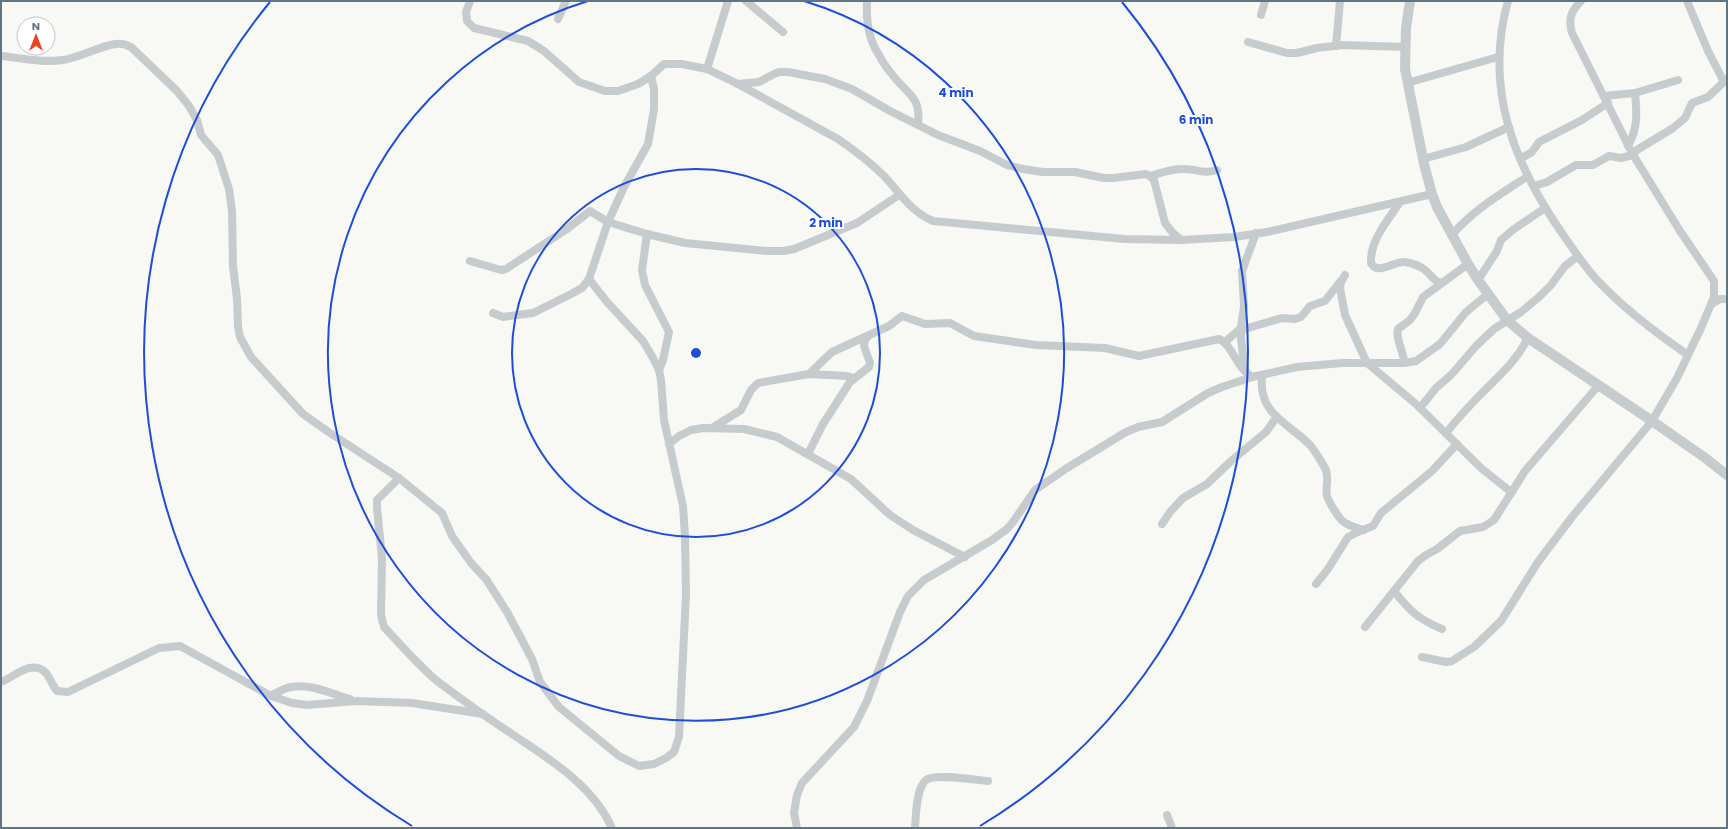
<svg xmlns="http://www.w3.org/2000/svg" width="1728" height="829" viewBox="0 0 1728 829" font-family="Poppins,sans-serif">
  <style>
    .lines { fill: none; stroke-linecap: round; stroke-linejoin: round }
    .minor { stroke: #c6cbcd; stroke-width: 8 }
    .tertiary { stroke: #c6cbcd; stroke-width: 10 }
    .ring { fill: none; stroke: #1d4ed8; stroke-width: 2 }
    .centre { fill: #1d4ed8; stroke: #fff; stroke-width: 2 }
    .ring-label { font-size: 12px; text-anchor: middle; font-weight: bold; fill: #1d4ed8; stroke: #fff; stroke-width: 4; stroke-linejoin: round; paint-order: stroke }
  </style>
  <rect width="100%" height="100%" fill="#f8f8f5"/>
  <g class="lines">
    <g class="minor">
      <path d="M 470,1 L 466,12 L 467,21 L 474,28 L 528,41 L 544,51 L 579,82 L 605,91 L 618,91 L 638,84 L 651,76 L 664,64 L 682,64 L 707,69 L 738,84 L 838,139 C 854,150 870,162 884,176 C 900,193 911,212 933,221 L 1124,239 L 1181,240 L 1234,237 L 1267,232 L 1432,194"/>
      <path d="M 746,1 L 783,32"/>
      <path d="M 867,1 C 866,19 869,40 879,55 C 883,63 889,71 895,78 C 910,96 921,98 918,125"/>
      <path d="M 1508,1 C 1483,90 1515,167 1566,239 C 1576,253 1585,267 1597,280 C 1624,309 1656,333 1688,355"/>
      <path d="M 1687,1 L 1708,51 L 1724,82"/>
      <path d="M 1261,15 L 1265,1"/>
      <path d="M 558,19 L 566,1"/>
      <path d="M 1248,42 L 1287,53 L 1297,53 L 1317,48 L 1342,45 L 1405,47"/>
      <path d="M 1336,46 L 1340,1"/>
      <path d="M 1,56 C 22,58 42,63 63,60 C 80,58 110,41 122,44 C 125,44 128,46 131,47 L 177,91 L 189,106 L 197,120 L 201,135 L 218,155 L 229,189 L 232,211 L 233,266 L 237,299 L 238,327 L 240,337 L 251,357 L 303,414 L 330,433 L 399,478 L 442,513 L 452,536 L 471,563 L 486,579 L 507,612 L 532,659 L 540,682 L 559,707 L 619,756 L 639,766 L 654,764 L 666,758 L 674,752 L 679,737 L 686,595 L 685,536 L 683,506 L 664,420 L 661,380 L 659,370 L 653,358 L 643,341 L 607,302 L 589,279"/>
      <path d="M 707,69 L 728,1"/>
      <path d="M 1407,83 L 1498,57"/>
      <path d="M 738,84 L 759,82 L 774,74 L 779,72 L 788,72 L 825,79 L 852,89 L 890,111 L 938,135 L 980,151 L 1007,165 L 1023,169 L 1043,172 L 1075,172 L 1104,178 L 1113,178 L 1146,174 L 1150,176 L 1154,180 L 1165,223 L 1172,232 L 1181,240"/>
      <path d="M 1604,96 L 1635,93 L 1678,80"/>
      <path d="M 1628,146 C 1638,128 1637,113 1635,93"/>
      <path d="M 1632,153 L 1673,128 L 1685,118 L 1692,103 L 1708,97 L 1727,79"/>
      <path d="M 1423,159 L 1466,147 L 1509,127"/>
      <path d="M 1520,159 L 1532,152 L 1539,142 L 1582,120 L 1608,103"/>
      <path d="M 1150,176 C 1161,173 1171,169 1182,169 C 1196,168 1201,175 1217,170"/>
      <path d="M 1534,186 L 1547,182 L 1576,165 L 1593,165 L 1609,156 L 1621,158 L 1633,155"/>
      <path d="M 1400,202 C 1388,220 1370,240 1371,263 C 1378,276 1394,261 1404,262 C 1411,263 1420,266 1425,270 C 1431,274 1433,281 1441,283"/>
      <path d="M 647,234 L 642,270 L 645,285 L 669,332 L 663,360 L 659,370"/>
      <path d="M 1452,235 C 1473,210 1501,194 1528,176"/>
      <path d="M 470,261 L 501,270 L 506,269 L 567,229 L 590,211 L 608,222 L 647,234 L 685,243 L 767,251 L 784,251 L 794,249 L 857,223 L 899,195"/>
      <path d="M 1345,275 L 1341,282 L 1340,288 L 1345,315 L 1367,363 L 1416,404 L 1481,468 L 1511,492"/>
      <path d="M 1478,280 L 1497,251 L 1501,240 L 1514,229 L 1545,208"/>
      <path d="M 1713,303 L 1720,299 L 1727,299"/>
      <path d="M 493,313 L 503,317 L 533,313 L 571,294 L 582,288 L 589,279 L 608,222 L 624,187 L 648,144 L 654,109 L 654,89 L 651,76"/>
      <path d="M 1241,330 L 1282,318 L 1295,319 L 1301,317 L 1310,306 L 1325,301 L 1340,282"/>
      <path d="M 1225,342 L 1241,328"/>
      <path d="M 1404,363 C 1404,351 1395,339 1398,329 L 1410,320 L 1415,313 L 1423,297 L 1468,264"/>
      <path d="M 1245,371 L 1241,339 L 1241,328 L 1244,306 L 1242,271 L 1256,233"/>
      <path d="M 809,374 L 832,352 L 889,326 L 902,316 L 925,324 L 950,323 L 974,336 L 1036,345 L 1105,348 L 1139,356 L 1219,339 C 1233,345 1236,368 1252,377"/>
      <path d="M 1262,376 C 1258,414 1287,422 1310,445 C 1315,451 1321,461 1325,468 C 1330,477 1325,486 1327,496 C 1329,503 1335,511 1339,517 C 1344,525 1355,527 1363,530"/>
      <path d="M 1420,408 L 1436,388 L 1451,375 L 1477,345 L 1494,329 L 1521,312 L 1539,297 L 1551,285 L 1565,266 L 1578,256"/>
      <path d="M 712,428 L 741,410 L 751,390 L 758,383 L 809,374 L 847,376 L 854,378"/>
      <path d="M 1446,433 C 1458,418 1471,404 1484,391 C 1502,373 1516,361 1528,338"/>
      <path d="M 669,444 L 679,436 L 691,430 L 703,428 L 744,429 L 777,437 L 851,479 L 890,515 L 913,530 L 965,557"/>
      <path d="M 808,454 L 823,424 L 850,382 L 869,367 L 870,363 L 864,346 L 865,340 L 869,335"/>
      <path d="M 399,478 L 377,500 L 377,508 L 382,558 L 381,615 L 384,627 C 399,643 420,667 437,681 C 461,699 486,717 512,734 C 549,759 593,785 612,828"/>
      <path d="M 1162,524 L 1170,512 L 1183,498 L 1207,484 L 1231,461 L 1266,432 L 1276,418"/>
      <path d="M 1316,584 L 1328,569 L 1348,537 L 1358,532 L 1373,526 L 1381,513 L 1432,471 L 1457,444"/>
      <path d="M 1394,591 C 1410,611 1418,619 1442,629"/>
      <path d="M 1365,627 L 1418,561 L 1426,555 L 1437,549 L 1460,531 L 1483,527 L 1494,520 L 1525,471 L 1598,386"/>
      <path d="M 1422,657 L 1446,662 L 1452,661 L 1474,647 L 1501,621 L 1538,562 L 1572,517 L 1652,421 L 1677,378 L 1701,328 L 1714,297 L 1714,281 L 1680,231 L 1632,153 L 1572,33 C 1568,19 1571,11 1581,1"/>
      <path d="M 1,682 C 13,678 31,659 45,672 C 50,677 52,685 57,691 L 68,692 L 159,648 L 180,646 L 271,696 L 292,703 L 307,705 L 356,701 L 412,703 L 483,714"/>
      <path d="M 271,696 C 278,692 284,688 291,687 C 310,683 332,694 350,699"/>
      <path d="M 1167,815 L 1172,828"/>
      <path d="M 797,828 L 794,813 L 797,795 L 802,783 L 854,727 L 867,701 L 900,612 L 908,596 L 924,580 L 992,540 L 1007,529 L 1013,522 L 1035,490 L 1067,468 L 1126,432 L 1138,427 L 1162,422 L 1208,393 L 1222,387 L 1252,377 L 1297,367 L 1342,363 L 1404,363 L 1416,361 L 1440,344 L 1466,312 L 1488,294"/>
      <path d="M 915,828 C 916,816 916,788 926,780 C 934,773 976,780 988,781"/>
    </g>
    <path class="tertiary" d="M 1410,1 L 1406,28 L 1405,69 L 1424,164 L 1432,194 L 1437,207 L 1468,264 L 1478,280 L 1507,320 L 1528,338 L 1652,421 L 1704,457 L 1727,475"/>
  </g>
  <g class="ring">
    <circle cx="696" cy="353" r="184"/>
    <path d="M804 1A368 368 0 1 1 588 1"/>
    <path d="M412 826A552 552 0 0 1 270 2M1122 2A552 552 0 0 1 980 826"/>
  </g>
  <circle cx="696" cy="353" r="6" class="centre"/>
  <g class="ring-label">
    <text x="956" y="97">4 min</text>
    <text x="1196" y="124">6 min</text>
    <text x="826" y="227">2 min</text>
  </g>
  <rect width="1728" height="829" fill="none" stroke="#617682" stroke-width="4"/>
  <g transform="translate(36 36)"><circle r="19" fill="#ffffff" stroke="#c0c8cd"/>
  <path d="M0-3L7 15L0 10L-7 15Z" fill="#ee411f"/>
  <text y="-6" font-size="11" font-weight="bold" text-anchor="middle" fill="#617682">N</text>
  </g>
</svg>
